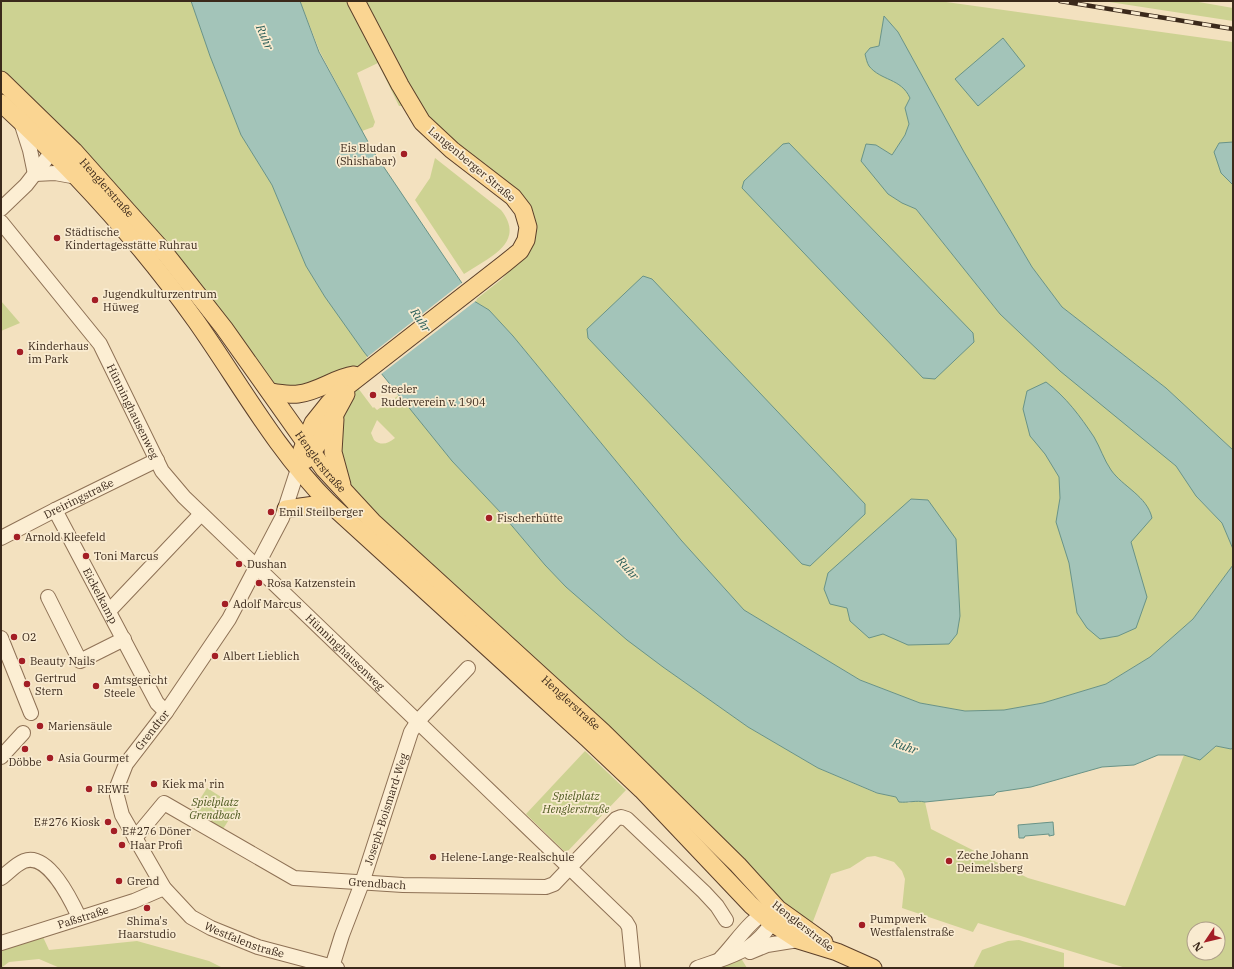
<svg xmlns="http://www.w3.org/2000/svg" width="1234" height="969" viewBox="0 0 1234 969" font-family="'IBM Plex Serif',serif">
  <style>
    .green { fill: #cdd292; fill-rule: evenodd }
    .water { fill: #a3c4b9; stroke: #699387 }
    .pier { fill: #f3e1bf }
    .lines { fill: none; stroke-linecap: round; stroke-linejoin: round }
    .minor-casing { stroke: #8e7155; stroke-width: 16 }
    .major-casing { stroke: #5b3f2a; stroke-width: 19 }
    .minor { stroke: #fceed3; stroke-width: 14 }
    .major { stroke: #fad592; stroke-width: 17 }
    .rail-casing { stroke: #3b291b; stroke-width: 4.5 }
    .rail { stroke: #f9ebd0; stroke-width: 3; stroke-dasharray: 9; stroke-linecap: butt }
    .poi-dot { fill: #a31e25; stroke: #f9ebd0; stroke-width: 1.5 }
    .labels { text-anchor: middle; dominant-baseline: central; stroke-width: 3.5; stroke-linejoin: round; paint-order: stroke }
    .poi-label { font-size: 11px; fill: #3b291b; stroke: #f9ebd0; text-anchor: start }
    .street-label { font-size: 11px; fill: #3b291b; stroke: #f9ebd0 }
    .park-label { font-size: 11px; font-style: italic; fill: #4e5a20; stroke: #f9ebd0 }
    .water-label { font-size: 12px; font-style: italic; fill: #295d57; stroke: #f9ebd0 }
  </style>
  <rect width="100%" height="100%" fill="#f3e1bf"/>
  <g class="green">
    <path d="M 1,1 L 191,1 L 210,56 L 241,135 L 272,185 L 306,266 L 325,297 L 371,361 L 347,382 L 270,390 L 1,78 Z"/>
    <path d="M 300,1 L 351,1 L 403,106 L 399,106 L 378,63 L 357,73 L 375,122 L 373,127 L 362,131 L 320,52 Z"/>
    <path d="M 361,1 L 939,1 L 1233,42 L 1233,450 L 1166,388 L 1062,307 L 1032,267 L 964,152 L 898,32 L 884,16 L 879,46 L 870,48 L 894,81 L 906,88 L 910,98 L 905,108 L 909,124 L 905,135 L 892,155 L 876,145 C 880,183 877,193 916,209 L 1000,314 L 1176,466 L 1196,496 L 1222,523 L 1233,549 L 1233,565 L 1193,619 L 1150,657 L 1106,684 L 1043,703 L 1004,710 L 965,711 L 920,703 L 860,680 L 744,610 L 681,540 L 513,336 L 489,310 L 474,301 L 502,279 L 527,252 L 533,216 L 441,137 L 414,102 Z"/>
    <path d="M 1103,1 L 1193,1 L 1233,8 L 1233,21 Z"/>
    <path d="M 435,158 L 501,210 C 527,243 488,258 464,274 L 415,200 L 430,178 Z"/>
    <path d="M 1,301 L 20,323 L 1,331 Z"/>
    <path d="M 355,384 L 373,408 L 374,407 L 377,410 L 399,395 L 452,461 L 502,514 L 545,565 L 566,587 L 663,667 L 748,727 L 818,768 L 876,793 L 897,797 L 909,803 L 916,800 L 925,802 L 931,829 L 1028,878 L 1125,906 L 1184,755 L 1200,759 L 1217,746 L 1230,749 L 1233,748 L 1233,968 L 1126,968 L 978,923 L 973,932 L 902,908 L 905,879 L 902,871 L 894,862 L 875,856 L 867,857 L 850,868 L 831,874 L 809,932 L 393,532 L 348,486 L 337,432 ZM 377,420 L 395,438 C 388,444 381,446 374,440 L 371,433 ZM 1194,929 L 1218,929 L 1218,953 L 1194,953 Z"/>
    <path d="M 585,751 L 626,790 L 566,853 L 526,814 Z"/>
    <path d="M 207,788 L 237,807 L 223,829 L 193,810 Z"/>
    <path d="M 43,937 L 49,950 L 137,941 L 209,961 L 223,968 L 60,968 L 39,959 L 9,962 L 1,968 L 1,949 Z"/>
    <path d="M 1019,940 L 1064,953 L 1064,968 L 973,968 L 982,950 L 1008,941 Z"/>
    <path d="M 739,955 L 747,968 L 700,968 Z"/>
  </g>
  <g class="water">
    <path d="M 191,1 L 300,1 L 319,52 L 373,151 L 474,301 L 489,310 L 513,336 L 681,540 L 744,610 L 860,680 L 920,703 L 965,711 L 1004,710 L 1043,703 L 1106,684 L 1150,657 L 1193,619 L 1233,565 L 1233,748 L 1231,749 L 1216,746 L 1200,760 L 1184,755 L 1158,755 L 1134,765 L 1102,767 L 1031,787 L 997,792 L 994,795 L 925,802 C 916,800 908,803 899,802 L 896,797 L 877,793 L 818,768 L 748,727 L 663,667 L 627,640 L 566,587 L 545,565 L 502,514 L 452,461 L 364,352 L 325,297 L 306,266 L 272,185 L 241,135 L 210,56 Z"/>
    <path d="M 884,16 L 898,32 L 964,152 L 1032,267 L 1062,307 L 1166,388 L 1233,450 L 1233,549 L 1222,523 L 1196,496 L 1176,466 L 1060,371 L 1000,314 L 916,209 L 902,203 L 888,194 L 861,161 L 866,144 L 876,145 L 892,155 L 905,135 L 909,124 L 905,108 L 910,98 C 901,78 881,81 869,66 C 867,63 866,58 865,54 L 870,48 L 879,46 Z"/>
    <path d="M 1003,38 L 1025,66 L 978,106 L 955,79 Z"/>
    <path d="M 1233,142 L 1233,185 L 1221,173 L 1214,152 L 1219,143 Z"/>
    <path d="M 789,143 L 973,333 L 974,342 L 935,379 L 923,378 L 742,188 L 744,181 L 783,144 Z"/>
    <path d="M 643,276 L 652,279 L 865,504 L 865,514 L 810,566 L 802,564 L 588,338 L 587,329 Z"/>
    <path d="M 1046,382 C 1066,397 1080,416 1094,437 C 1100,447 1104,460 1111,470 C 1123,487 1147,496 1152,518 L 1131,542 L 1147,597 L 1136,628 L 1118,636 L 1100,639 L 1087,628 L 1077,613 L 1069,563 L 1056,522 L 1060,498 L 1059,477 L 1045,454 L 1030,436 L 1023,409 L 1027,391 Z"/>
    <path d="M 911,499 L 928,500 L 956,539 L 960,616 L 957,634 L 949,644 L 908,645 L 883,634 L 869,638 L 850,621 L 847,608 L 830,604 L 824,589 L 828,573 Z"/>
    <path d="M 1053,822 L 1054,835 L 1049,836 L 1049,834 L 1025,836 L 1024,838 L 1019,838 L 1018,825 Z"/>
  </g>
  <path class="pier" d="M 463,282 L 477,300 L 380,375 L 366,358 Z"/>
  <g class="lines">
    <defs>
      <g id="minor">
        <path d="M 21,122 L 30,150 L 35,174"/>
        <path d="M 35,174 L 55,173 L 77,177"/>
        <path d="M 1,209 L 26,185 L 58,144"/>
        <path id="s1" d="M 1,222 L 100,344 L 162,471 L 184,497 L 626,922 L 629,927 L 633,968"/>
        <path id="s2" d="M 298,469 L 282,518 L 229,619 L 166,712 L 126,764 L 117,787 L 117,796 L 122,815 L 164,888 L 191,917 L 211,928 L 258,947 L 337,968"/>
        <path id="s3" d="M 55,510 L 157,703 L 166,712"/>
        <path id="s4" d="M 1,538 L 55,510 L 157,460"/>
        <path d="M 48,597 L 80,661 L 124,639"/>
        <path d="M 109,611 L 201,514"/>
        <path d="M 1,638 L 31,713"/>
        <path d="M 1,757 L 23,733"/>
        <path id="s5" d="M 135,838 L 164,803 L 294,878 L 403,885 L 546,887 L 554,884 L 616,819 L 621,817 L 627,819 L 704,892 L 717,906 L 726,920"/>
        <path d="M 1,878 C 8,873 16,864 24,861 C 48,852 71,900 79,917"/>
        <path id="s6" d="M 1,943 L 134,901 L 164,888"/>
        <path d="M 750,952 L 767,945 L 798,940"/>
        <path d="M 721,958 C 734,945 753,915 770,911"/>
        <path id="s7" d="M 332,967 L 342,935 L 362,883 L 411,732 L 418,721 L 468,668"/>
        <path d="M 697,968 C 733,955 759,951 777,913"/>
      </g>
      <g id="major">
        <path id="s8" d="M 1,80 L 74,151 L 165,253 L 224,328 L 324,469 L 373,522 L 603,732 L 738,865 L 778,909 L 824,942"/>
        <path d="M 1,103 C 73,169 139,241 196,321 C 239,382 276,450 329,503 L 587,738 L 642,790 L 751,905 L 772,923 L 798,940 L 837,952 L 873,968"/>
        <path d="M 270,392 C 279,393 289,395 298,394 C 318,392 334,378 354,375"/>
        <path d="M 335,419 L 333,452 L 342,485"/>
        <path d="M 302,450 L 313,423 L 329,403 L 346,385 L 350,384 L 504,264 L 520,251 L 526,240 L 528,227 L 523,210 L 513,197 L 452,150 L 422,122 L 400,85 L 356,1"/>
        <path d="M 306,460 L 321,440 L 346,394"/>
        <path d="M 286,509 L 329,503"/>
      </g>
    </defs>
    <use href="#minor" class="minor-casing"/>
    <use href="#major" class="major-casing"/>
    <use href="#minor" class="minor"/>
    <use href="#major" class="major"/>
    <defs>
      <path id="rail" d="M 1060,1 L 1233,29"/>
    </defs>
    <use href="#rail" class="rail-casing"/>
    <use href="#rail" class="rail"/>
  </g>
  <g class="poi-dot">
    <circle cx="404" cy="154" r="4"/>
    <circle cx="57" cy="238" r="4"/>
    <circle cx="95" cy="300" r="4"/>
    <circle cx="20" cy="352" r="4"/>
    <circle cx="373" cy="395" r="4"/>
    <circle cx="271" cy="512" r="4"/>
    <circle cx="489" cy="518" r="4"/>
    <circle cx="17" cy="537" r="4"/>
    <circle cx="86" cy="556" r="4"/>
    <circle cx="239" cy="564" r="4"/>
    <circle cx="259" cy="583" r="4"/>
    <circle cx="225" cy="604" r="4"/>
    <circle cx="14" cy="637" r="4"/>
    <circle cx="215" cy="656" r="4"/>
    <circle cx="22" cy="661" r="4"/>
    <circle cx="27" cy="684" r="4"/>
    <circle cx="96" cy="686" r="4"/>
    <circle cx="40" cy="726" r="4"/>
    <circle cx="25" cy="749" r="4"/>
    <circle cx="50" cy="758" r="4"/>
    <circle cx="154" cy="784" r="4"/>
    <circle cx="89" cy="789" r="4"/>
    <circle cx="108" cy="822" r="4"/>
    <circle cx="114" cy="831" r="4"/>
    <circle cx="122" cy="845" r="4"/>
    <circle cx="433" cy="857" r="4"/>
    <circle cx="949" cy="861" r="4"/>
    <circle cx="119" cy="881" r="4"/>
    <circle cx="147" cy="908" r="4"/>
    <circle cx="862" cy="925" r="4"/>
  </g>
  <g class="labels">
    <g class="poi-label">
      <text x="396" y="148" text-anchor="end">Eis Bludan<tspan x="396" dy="13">(Shishabar)</tspan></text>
      <text x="65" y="232">Städtische<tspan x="65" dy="13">Kindertagesstätte Ruhrau</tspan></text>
      <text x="103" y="294">Jugendkulturzentrum<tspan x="103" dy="13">Hüweg</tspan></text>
      <text x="28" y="346">Kinderhaus<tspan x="28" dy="13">im Park</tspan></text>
      <text x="381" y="389">Steeler<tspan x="381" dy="13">Ruderverein v. 1904</tspan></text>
      <text x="279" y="512">Emil Steilberger</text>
      <text x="497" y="518">Fischerhütte</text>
      <text x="25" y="537">Arnold Kleefeld</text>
      <text x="94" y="556">Toni Marcus</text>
      <text x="247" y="564">Dushan</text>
      <text x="267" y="583">Rosa Katzenstein</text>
      <text x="233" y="604">Adolf Marcus</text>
      <text x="22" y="637">O2</text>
      <text x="223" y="656">Albert Lieblich</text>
      <text x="30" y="661">Beauty Nails</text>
      <text x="35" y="678">Gertrud<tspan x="35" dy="13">Stern</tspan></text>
      <text x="104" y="680">Amtsgericht<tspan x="104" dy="13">Steele</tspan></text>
      <text x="48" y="726">Mariensäule</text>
      <text x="58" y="758">Asia Gourmet</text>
      <text x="25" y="762" text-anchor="middle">Döbbe</text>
      <text x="162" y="784">Kiek ma' rin</text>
      <text x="97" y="789">REWE</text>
      <text x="100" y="822" text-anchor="end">E#276 Kiosk</text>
      <text x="122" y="831">E#276 Döner</text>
      <text x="130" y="845">Haar Profi</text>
      <text x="957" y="855">Zeche Johann<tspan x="957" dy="13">Deimelsberg</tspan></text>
      <text x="441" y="857">Helene-Lange-Realschule</text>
      <text x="127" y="881">Grend</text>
      <text x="870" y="919">Pumpwerk<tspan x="870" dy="13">Westfalenstraße</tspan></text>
      <text x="147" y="921" text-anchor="middle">Shima's<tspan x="147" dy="13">Haarstudio</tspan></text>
    </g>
    <g class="street-label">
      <text transform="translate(472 164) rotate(40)">Langenberger Straße</text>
      <text stroke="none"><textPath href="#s8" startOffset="151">Henglerstraße</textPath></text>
      <text stroke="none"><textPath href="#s1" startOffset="232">Hünninghausenweg</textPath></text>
      <text stroke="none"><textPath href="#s8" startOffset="499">Henglerstraße</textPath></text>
      <text stroke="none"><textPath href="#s4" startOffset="87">Dreiringstraße</textPath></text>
      <text stroke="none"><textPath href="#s3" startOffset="97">Eickelkamp</textPath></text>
      <text stroke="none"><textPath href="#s1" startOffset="556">Hünninghausenweg</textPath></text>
      <text stroke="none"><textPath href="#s8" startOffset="847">Henglerstraße</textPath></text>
      <text transform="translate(152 730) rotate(-52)">Grendtor</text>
      <text stroke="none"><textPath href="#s7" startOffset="167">Joseph-Boismard-Weg</textPath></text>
      <text stroke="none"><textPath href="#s5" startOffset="279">Grendbach</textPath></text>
      <text stroke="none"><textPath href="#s6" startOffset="86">Paßstraße</textPath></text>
      <text transform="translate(803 926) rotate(38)">Henglerstraße</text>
      <text stroke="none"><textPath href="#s2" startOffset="579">Westfalenstraße</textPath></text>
    </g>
    <g class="park-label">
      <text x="576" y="796">Spielplatz<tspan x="576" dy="13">Henglerstraße</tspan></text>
      <text x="215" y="802">Spielplatz<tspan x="215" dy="13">Grendbach</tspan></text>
    </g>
    <g class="water-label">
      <text transform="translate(265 37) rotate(67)">Ruhr</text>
      <text transform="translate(421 320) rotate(56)">Ruhr</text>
      <text transform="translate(628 568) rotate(48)">Ruhr</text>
      <text transform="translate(905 746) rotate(19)">Ruhr</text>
    </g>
  </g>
  <rect width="1234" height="969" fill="none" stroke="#3b291b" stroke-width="4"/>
  <g transform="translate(1206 941) rotate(235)"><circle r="19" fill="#f9ebd0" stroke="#ad9d88"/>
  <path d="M0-3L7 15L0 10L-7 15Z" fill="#a31e25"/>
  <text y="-6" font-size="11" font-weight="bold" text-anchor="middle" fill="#3b291b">N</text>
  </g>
</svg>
